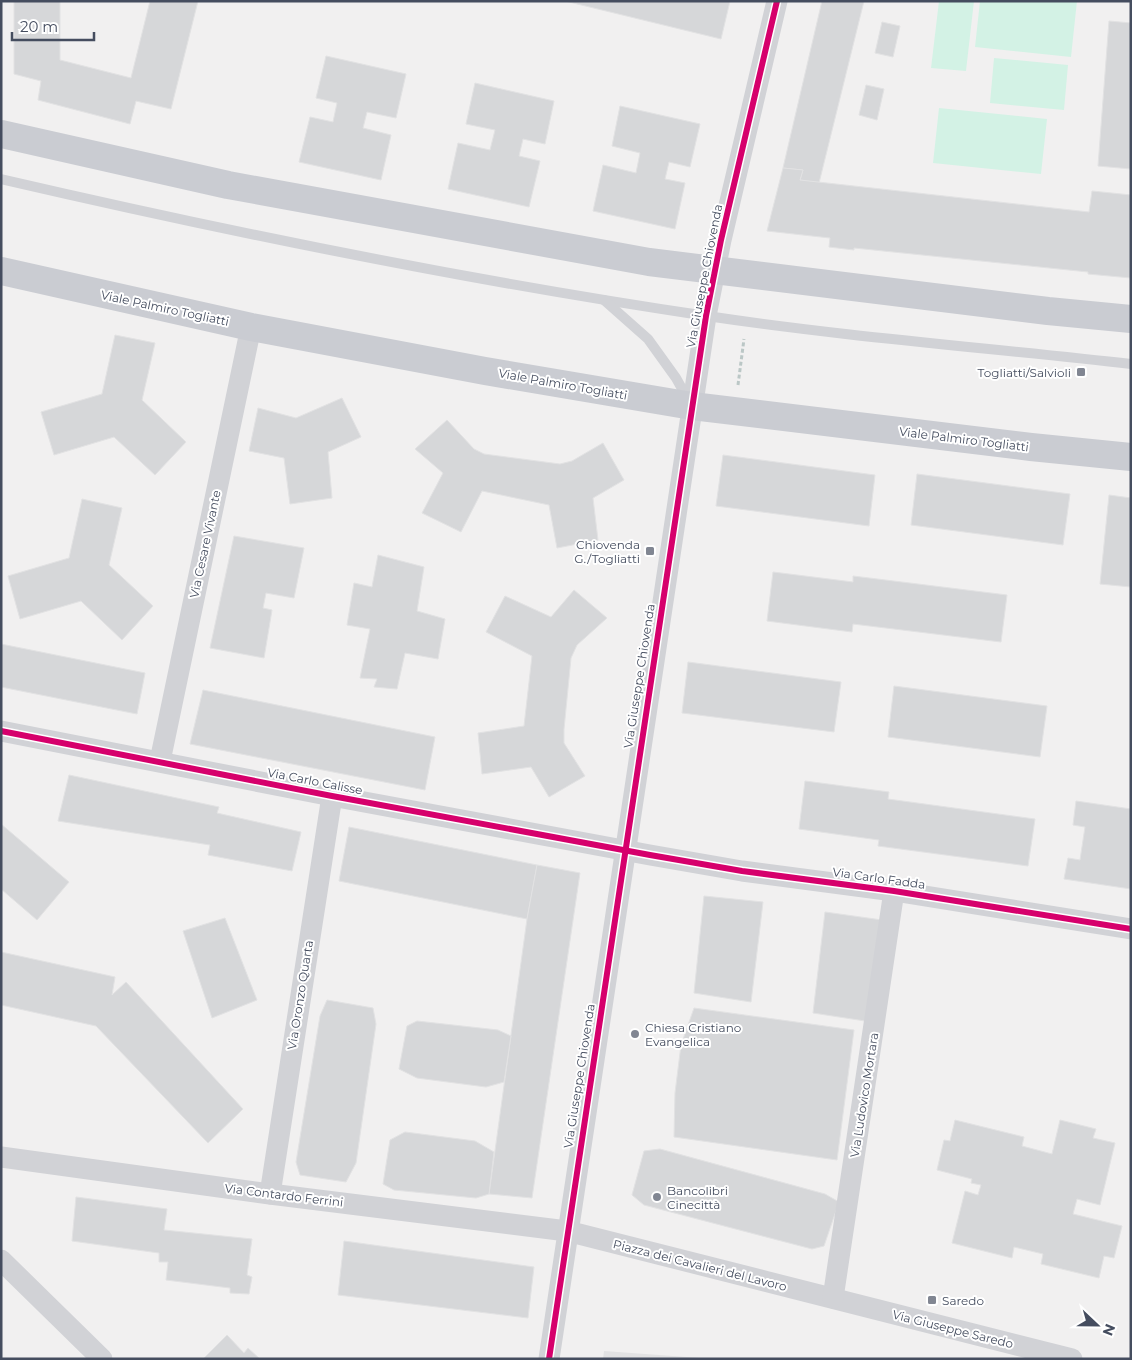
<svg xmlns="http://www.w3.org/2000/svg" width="1132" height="1360" viewBox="0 0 1132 1360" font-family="Montserrat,sans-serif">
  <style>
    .education { fill: #e2e2e3 }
    .green { fill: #d3f2e5 }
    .building { fill: #d6d7d9; stroke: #e2e2e3 }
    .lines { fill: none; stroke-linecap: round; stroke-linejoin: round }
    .path { stroke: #bbc7c6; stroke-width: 3; stroke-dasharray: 4 2.5; stroke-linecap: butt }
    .lane { stroke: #d1d2d6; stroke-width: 10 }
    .street { stroke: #d1d2d6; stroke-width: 21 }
    .primary { stroke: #caccd2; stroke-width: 28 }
    .cycleway-casing { stroke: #fff; stroke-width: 9 }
    .cycleway { stroke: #d6006c; stroke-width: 6 }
    .poi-dot { fill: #818692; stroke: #fff; stroke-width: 2 }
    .labels { text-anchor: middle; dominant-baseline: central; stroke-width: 4; stroke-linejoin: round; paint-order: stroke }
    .street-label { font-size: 12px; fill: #454d5f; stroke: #fff }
    .poi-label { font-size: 12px; fill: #454d5f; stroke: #fff; text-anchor: start }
  </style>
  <rect width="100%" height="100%" fill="#f1f0f0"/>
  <path class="education" d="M 604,1351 L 714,1359 L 603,1359 Z"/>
  <g class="green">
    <path d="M 939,1 L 974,1 L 966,71 L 931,68 Z"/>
    <path d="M 980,1 L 1077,1 L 1071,57 L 975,47 Z"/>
    <path d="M 994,58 L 1068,65 L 1064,110 L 990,103 Z"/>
    <path d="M 939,108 L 1047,119 L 1041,174 L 933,163 Z"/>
  </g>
  <g class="building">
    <path d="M 14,1 L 60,1 L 60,60 L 131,78 L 150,1 L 198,1 L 171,109 L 136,101 L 130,124 L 38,100 L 41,81 L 14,74 Z"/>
    <path d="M 565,1 L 730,1 L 721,39 Z"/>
    <path d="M 822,1 L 864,1 L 819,183 L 800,180 L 803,170 L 783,168 Z"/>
    <path d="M 1109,21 L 1131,23 L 1131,169 L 1098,166 Z"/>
    <path d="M 882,22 L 900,26 L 893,57 L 875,53 Z"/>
    <path d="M 326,56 L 406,74 L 396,118 L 367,112 L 363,128 L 391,135 L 381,180 L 299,162 L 310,117 L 333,122 L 337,103 L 316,98 Z"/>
    <path d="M 475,83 L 554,101 L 545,144 L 523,139 L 519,156 L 540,161 L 529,207 L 448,189 L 458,143 L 490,150 L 495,130 L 466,124 Z"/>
    <path d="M 866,85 L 884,89 L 877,120 L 859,115 Z"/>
    <path d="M 620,106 L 700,124 L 690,167 L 669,162 L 665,179 L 685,183 L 675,229 L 593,211 L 603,165 L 636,173 L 640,153 L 612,146 Z"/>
    <path d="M 783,168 L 803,170 L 800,180 L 1089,212 L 1092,191 L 1131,195 L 1131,278 L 1088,274 L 1088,272 L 854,248 L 854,250 L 829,247 L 830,238 L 767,231 Z"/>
    <path d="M 115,335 L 155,343 L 142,400 L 186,442 L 155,475 L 114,437 L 54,455 L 41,412 L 102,394 Z"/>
    <path d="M 342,398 L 361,437 L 328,452 L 332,498 L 290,504 L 284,458 L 249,451 L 258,408 L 296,418 Z"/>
    <path d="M 447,420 L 474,449 L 484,454 L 560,464 L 572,461 L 603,443 L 624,480 L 593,498 L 598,540 L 557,548 L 549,505 L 482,491 L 461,532 L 422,513 L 443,473 L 415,449 Z"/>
    <path d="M 723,455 L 875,475 L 869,526 L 716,506 Z"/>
    <path d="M 917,474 L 1070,494 L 1063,545 L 911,525 Z"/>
    <path d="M 1109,495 L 1131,498 L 1131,587 L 1100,584 Z"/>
    <path d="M 82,499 L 122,508 L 109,565 L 153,606 L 122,640 L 81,601 L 20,619 L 8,576 L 69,558 Z"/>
    <path d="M 234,536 L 304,548 L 294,598 L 266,593 L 263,608 L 272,610 L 264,658 L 210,648 Z"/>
    <path d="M 378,555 L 424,567 L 417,611 L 445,619 L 438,659 L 405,653 L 397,689 L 374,687 L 377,679 L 360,678 L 370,629 L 347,625 L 354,583 L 372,587 Z"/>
    <path d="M 773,572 L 853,582 L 853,576 L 1007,595 L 1001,642 L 853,624 L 852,632 L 767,621 Z"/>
    <path d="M 574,590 L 607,618 L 577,645 L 571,658 L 564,729 L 564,743 L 585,776 L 549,797 L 531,767 L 482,774 L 478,733 L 524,726 L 532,656 L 486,632 L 505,596 L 551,617 Z"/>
    <path d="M 1,644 L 145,673 L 137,714 L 1,687 Z"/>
    <path d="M 688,662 L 841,682 L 834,732 L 682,713 Z"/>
    <path d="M 894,686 L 1047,706 L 1040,757 L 888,737 Z"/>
    <path d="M 203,690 L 435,737 L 425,790 L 190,744 Z"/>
    <path d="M 69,775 L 219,807 L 217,813 L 301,832 L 292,871 L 208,855 L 210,845 L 58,821 Z"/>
    <path d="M 805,781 L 889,792 L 888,799 L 1035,819 L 1028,866 L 878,846 L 879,840 L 799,829 Z"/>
    <path d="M 1076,801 L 1131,809 L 1131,889 L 1064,879 L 1068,858 L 1080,860 L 1085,827 L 1073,825 Z"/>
    <path d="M 1,824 L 69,882 L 37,920 L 1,889 Z"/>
    <path d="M 349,827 L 537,865 L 527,919 L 339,881 Z"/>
    <path d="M 537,865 L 580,873 L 532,1198 L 489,1194 L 527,919 Z"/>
    <path d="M 704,896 L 763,902 L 751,1002 L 694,993 Z"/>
    <path d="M 825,912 L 882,920 L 865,1021 L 813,1013 Z"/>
    <path d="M 225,918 L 257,1000 L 212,1018 L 183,931 Z"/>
    <path d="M 1,952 L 115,977 L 112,995 L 126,982 L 243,1109 L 208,1143 L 96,1026 L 1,1005 Z"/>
    <path d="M 327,1000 L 373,1008 L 376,1024 L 356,1163 L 346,1182 L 300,1175 L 296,1162 L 320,1016 Z"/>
    <path d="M 694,1008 L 854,1030 L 837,1160 L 674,1137 L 675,1093 L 681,1045 Z"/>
    <path d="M 417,1021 L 498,1030 L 511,1036 L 504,1082 L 486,1087 L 417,1078 L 399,1069 L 407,1026 Z"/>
    <path d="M 955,1120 L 1024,1137 L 1022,1146 L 1052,1154 L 1060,1120 L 1096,1129 L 1093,1138 L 1115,1143 L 1100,1205 L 1077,1199 L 1073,1214 L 1122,1226 L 1114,1258 L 1104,1256 L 1099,1278 L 1041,1264 L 1043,1254 L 1014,1247 L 1012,1258 L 952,1243 L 965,1191 L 978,1195 L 981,1185 L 971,1183 L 972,1179 L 937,1170 L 944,1140 L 950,1141 Z"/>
    <path d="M 405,1132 L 475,1141 L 494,1152 L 489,1194 L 476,1198 L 394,1190 L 383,1184 L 390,1140 Z"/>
    <path d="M 660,1149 L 825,1194 L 839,1202 L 824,1246 L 812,1249 L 644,1205 L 632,1195 L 644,1151 Z"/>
    <path d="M 76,1197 L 167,1209 L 164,1230 L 252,1239 L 247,1275 L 252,1277 L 249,1294 L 230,1293 L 230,1288 L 166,1280 L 168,1262 L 159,1262 L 159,1253 L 72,1241 Z"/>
    <path d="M 344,1241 L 534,1267 L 528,1318 L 338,1295 Z"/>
    <path d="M 227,1335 L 244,1353 L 248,1348 L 260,1359 L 203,1359 Z"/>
  </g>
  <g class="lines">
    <path class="path" d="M 738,385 L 744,339"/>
    <g class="lane">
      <path d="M 1,179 C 234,233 471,281 707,316 C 848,337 990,348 1131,364"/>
      <path d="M 604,300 L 648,339 L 676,378 L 690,403"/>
    </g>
    <g class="street">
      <path d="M 1,731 L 332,796 L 650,855 L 742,871 L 894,891 L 1131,929"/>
      <path d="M 160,761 L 251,327"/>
      <path d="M 1,1157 L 270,1194 L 567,1231 L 1072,1359"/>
      <path d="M 270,1194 L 332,796"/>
      <path d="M 1,1260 L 102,1359"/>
      <path d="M 833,1298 L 894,891"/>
      <path d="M 549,1359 L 706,316 L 721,240 L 777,1"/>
    </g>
    <g class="primary">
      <path d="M 1,134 L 228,185 L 649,262 L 1048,311 L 1131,319"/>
      <path d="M 1,271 L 251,327 L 485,371 L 692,406 L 1031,447 L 1131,457"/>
    </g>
    <defs>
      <g id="cycleway">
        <path d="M 1,731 L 332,796 L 650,855 L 742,871 L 894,891 L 1131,929"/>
        <path d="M 549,1359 L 706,316 L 721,240 L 777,1"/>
      </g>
    </defs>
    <use href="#cycleway" class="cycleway-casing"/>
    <use href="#cycleway" class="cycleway"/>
  </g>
  <g class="poi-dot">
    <rect x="1076" y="367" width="10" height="10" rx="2.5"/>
    <rect x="645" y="546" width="10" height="10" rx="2.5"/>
    <circle cx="635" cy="1034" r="5"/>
    <circle cx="657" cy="1197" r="5"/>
    <rect x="927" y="1295" width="10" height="10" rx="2.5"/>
  </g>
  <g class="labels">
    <g class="street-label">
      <text transform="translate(704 276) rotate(-79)">Via Giuseppe Chiovenda</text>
      <text transform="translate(165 308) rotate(12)">Viale Palmiro Togliatti</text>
      <text transform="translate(563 384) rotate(10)">Viale Palmiro Togliatti</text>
      <text transform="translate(964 439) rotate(7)">Viale Palmiro Togliatti</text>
      <text transform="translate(205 544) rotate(-78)">Via Cesare Vivante</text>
      <text transform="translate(639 676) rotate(-81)">Via Giuseppe Chiovenda</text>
      <text transform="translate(315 781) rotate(11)">Via Carlo Calisse</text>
      <text transform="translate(879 878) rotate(8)">Via Carlo Fadda</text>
      <text transform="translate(300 995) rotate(-81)">Via Oronzo Quarta</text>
      <text transform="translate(579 1076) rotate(-81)">Via Giuseppe Chiovenda</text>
      <text transform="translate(864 1095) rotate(-81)">Via Ludovico Mortara</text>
      <text transform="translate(284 1195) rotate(7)">Via Contardo Ferrini</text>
      <text transform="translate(700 1265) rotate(14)">Piazza dei Cavalieri del Lavoro</text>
      <text transform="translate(953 1329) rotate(14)">Via Giuseppe Saredo</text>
    </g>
    <g class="poi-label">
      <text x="1071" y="372" text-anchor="end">Togliatti/Salvioli</text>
      <text x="640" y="544" text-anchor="end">Chiovenda<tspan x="640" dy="14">G./Togliatti</tspan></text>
      <text x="645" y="1027">Chiesa Cristiano<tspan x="645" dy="14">Evangelica</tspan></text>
      <text x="667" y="1190">Bancolibri<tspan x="667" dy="14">Cinecittà</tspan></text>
      <text x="942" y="1300">Saredo</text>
    </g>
  </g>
  <rect width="1132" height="1360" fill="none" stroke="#454d5f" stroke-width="5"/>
  <g transform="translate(1097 1325) rotate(112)" stroke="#ffffff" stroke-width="4" paint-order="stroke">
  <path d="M0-4L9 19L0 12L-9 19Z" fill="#454d5f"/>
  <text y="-8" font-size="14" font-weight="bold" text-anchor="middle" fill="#454d5f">N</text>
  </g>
  <path d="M12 32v8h82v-8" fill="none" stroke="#454d5f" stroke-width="2.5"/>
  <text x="20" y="32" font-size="15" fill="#454d5f" stroke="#ffffff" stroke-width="4" paint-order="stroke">20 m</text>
</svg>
